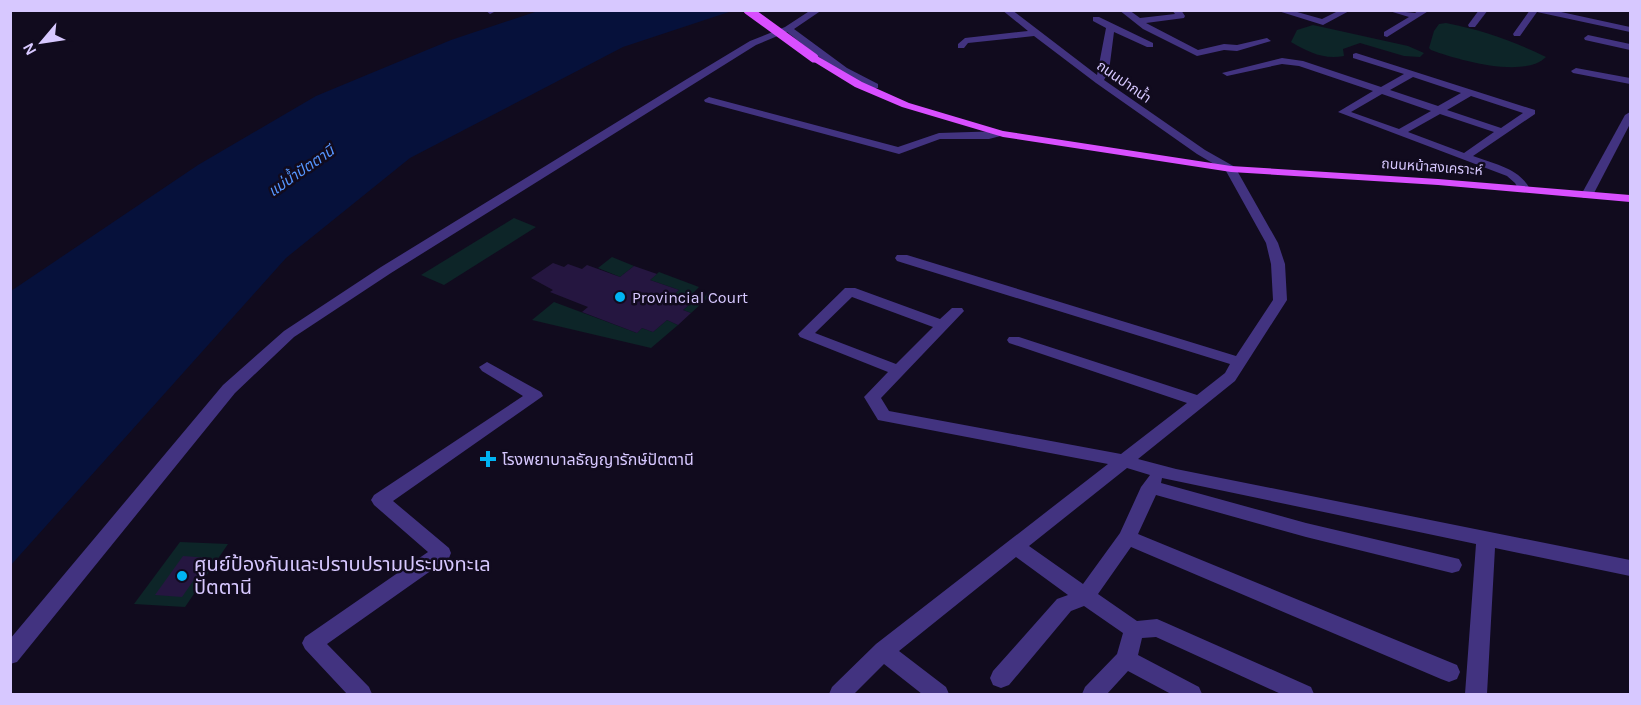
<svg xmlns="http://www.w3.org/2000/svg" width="1641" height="705" viewBox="0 0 1641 705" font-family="Karla,'Noto Sans Thai',sans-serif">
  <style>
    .green { fill: #0d2528 }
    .water { fill: #06113b }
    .building { fill: #251640 }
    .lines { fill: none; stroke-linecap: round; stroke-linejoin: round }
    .minor { fill: #423380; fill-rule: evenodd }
    .major { fill: #d94fff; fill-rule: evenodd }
    .major-bridge { stroke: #d94fff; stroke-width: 9 }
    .poi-dot { fill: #00b4f3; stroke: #110b1e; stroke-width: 2 }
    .labels { text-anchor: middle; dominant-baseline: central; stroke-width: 5; stroke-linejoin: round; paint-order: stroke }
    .far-street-label { font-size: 14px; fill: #d7c8ff; stroke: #110b1e }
    .far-water-label { font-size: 15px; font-style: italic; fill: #5696ff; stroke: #110b1e }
    .poi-label { font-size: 16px; fill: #d7c8ff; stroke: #110b1e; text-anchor: start }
    .near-poi-label { font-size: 20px; fill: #d7c8ff; stroke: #110b1e; text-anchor: start }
  </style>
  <rect width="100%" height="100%" fill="#110b1e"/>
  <g class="green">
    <path d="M 1446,23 C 1482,30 1513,41 1546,57 C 1524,79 1458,60 1431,50 L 1429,48 L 1434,31 L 1439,24 Z"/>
    <path d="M 1313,25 L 1408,46 L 1424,53 L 1420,57 L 1404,56 L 1360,43 L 1343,49 L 1344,56 C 1324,60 1308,52 1291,42 L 1297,30 Z"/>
    <path d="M 514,218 L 536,227 L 444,285 L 421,275 Z"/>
    <path d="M 612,257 L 634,266 L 620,277 L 598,268 Z"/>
    <path d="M 659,272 L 699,287 L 693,293 L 704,297 L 710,291 L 712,294 L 691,313 L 683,310 L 690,304 L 673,295 L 679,290 L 650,280 Z"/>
    <path d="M 554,302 L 637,333 L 642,328 L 653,332 L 667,320 L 678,325 L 651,348 L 532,320 Z"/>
    <path d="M 180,542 L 228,544 L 185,607 L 134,604 Z"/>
  </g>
  <path class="water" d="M 541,10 L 732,11 L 623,47 L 410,158 L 286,258 L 11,565 L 11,291 L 198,165 L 316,96 L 451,40 Z"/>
  <g class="building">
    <path d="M 553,263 L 564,267 L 568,264 L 582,269 L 587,265 L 620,277 L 634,266 L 657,274 L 650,280 L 679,290 L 673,295 L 690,304 L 683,310 L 691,313 L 678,325 L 667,320 L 653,332 L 642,328 L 637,333 L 582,312 L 588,307 L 550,292 L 553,290 L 531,278 Z"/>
    <path d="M 183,556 L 209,558 L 182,597 L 155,595 Z"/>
  </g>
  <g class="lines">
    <g class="minor">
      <path d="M 485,10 L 493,10 L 494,12 L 490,14 Z"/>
      <path d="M 811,10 L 822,10 L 794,29 L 847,68 L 878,84 L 878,88 C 859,91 804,45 787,32 L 756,45 L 391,273 L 294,337 L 235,393 L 17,662 L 10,664 L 10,639 L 223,385 L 284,331 L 381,267 L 687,79 L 750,41 L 785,27 Z"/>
      <path d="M 1002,10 L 1012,10 L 1097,75 L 1106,28 L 1093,21 L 1093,17 L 1099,17 L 1153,43 L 1153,47 L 1147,47 L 1114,32 L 1109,71 L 1104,80 L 1205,150 L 1235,167 L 1278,243 L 1285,264 L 1287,300 L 1235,381 L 1138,459 L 1176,469 L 1630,560 L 1630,576 L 1495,548 L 1487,694 L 1465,694 L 1476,544 L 1162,478 L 1161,483 L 1306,523 L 1459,559 L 1462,565 L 1459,571 L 1452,573 L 1306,537 L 1156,495 L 1138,534 L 1457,665 L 1460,672 L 1457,679 L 1449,682 L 1441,679 L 1131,547 L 1098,594 L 1137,621 L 1157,619 L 1164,622 L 1311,687 L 1314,694 L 1281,694 L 1156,637 L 1142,638 L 1138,655 L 1199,687 L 1202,694 L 1171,694 L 1128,671 L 1107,694 L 1082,694 L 1085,687 L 1117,654 L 1123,633 L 1084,606 L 1071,611 L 1009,685 L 1001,688 L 993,685 L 990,678 L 993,671 L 1057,599 L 1068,595 L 1016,557 L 899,651 L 946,687 L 949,694 L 922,694 L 884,664 L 854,694 L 829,694 L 832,687 L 876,644 L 1108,464 L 878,420 L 864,397 L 888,372 L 800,337 L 798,334 L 845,288 L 855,288 L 940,319 L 952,308 L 962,308 L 964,311 L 881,398 L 889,411 L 1121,454 L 1187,403 L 1009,343 L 1007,340 L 1009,337 L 1019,337 L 1197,395 L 1225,373 L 1230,364 L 897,261 L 895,258 L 897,255 L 907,255 L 1236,356 L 1273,300 L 1271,264 L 1266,243 L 1226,171 L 1197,154 L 1096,83 L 1034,36 L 968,43 L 964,48 L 958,48 L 958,44 L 965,38 L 1028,31 ZM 852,297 L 933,327 L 896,364 L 815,333 ZM 1127,468 L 1150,475 L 1141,487 L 1120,533 L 1083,584 L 1029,546 Z"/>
      <path d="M 1119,10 L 1129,10 L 1140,18 L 1175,14 L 1172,10 L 1181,10 L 1185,16 L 1184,18 L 1146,23 L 1198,50 L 1224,44 L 1237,45 L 1267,38 L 1271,41 L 1237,51 L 1224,50 L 1197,56 L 1143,29 Z"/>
      <path d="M 1275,10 L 1290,10 L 1322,19 L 1340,10 L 1351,10 L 1323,25 Z"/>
      <path d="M 1386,10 L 1415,13 L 1419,10 L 1430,10 L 1387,37 L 1384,36 L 1384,32 L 1409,17 Z"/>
      <path d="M 1479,10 L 1488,10 L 1475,27 L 1469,27 L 1468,25 Z"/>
      <path d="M 1530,10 L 1552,10 L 1630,27 L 1630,32 L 1537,12 L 1520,36 L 1514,36 L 1513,34 Z"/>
      <path d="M 1588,35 L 1630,44 L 1630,50 L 1585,40 L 1584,38 Z"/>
      <path d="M 1356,53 L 1535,110 L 1535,114 L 1473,156 C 1494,164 1519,168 1530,189 L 1528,192 L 1520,192 L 1515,183 L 1507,176 L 1338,112 L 1373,91 L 1299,66 L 1282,64 L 1227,76 L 1222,73 L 1282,58 L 1303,61 L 1381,87 L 1404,74 L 1353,58 L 1353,54 ZM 1413,77 L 1461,93 L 1438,106 L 1390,90 ZM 1382,94 L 1431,111 L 1399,129 L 1351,112 ZM 1471,96 L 1523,113 L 1501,128 L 1447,110 ZM 1440,114 L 1494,132 L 1464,153 L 1408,132 Z"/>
      <path d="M 1576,68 L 1630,78 L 1630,84 L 1573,73 L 1571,71 Z"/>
      <path d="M 709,97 L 898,147 L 939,133 L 1003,131 L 1008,134 L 989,139 L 940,139 L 899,154 L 705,102 L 704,100 Z"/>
      <path d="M 1630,112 L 1630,124 L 1593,195 L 1591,198 L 1583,198 L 1581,195 L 1625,115 Z"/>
      <path d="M 487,362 L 541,392 L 543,396 L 393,501 L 449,548 L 451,553 L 449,558 L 327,644 L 369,687 L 372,694 L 347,694 L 305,649 L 302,643 L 305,637 L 428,552 L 374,505 L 371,500 L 374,495 L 523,396 L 482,371 L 479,367 Z"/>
    </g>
    <path class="major" d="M 811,56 L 817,56 L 862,82 L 909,103 L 1003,131 L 1231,166 L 1438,179 L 1630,195 L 1630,202 L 1438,185 L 1231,172 L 1003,137 L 902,107 L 855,87 L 811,60 Z"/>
    <path class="major-bridge" d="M 748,10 L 814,58"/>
  </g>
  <g class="poi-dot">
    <circle cx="620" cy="297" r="6"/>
    <path d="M485 450h6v6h6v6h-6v6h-6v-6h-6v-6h6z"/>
    <circle cx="182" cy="576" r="6"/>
  </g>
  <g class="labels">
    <g class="far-street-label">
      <text transform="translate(1124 82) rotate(35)">ถนนปากน้ำ</text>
      <text transform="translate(1432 167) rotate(4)">ถนนหน้าสงเคราะห์</text>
    </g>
    <g class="far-water-label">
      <text transform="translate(301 171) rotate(-35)">แม่น้ำปัตตานี</text>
    </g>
    <g class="poi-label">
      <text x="632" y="297">Provincial Court</text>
      <text x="502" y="459">โรงพยาบาลธัญญารักษ์ปัตตานี</text>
    </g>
    <g class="near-poi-label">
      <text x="194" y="564">ศูนย์ป้องกันและปราบปรามประมงทะเล<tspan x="194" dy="23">ปัตตานี</tspan></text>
    </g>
  </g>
  <rect width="1641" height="705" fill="none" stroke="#d7c8ff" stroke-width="24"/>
  <g transform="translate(42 42) rotate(241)" stroke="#110b1e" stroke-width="4.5" paint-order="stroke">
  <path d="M0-4.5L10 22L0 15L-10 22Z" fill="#d7c8ff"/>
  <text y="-9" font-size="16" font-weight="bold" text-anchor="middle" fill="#d7c8ff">N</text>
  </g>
</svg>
